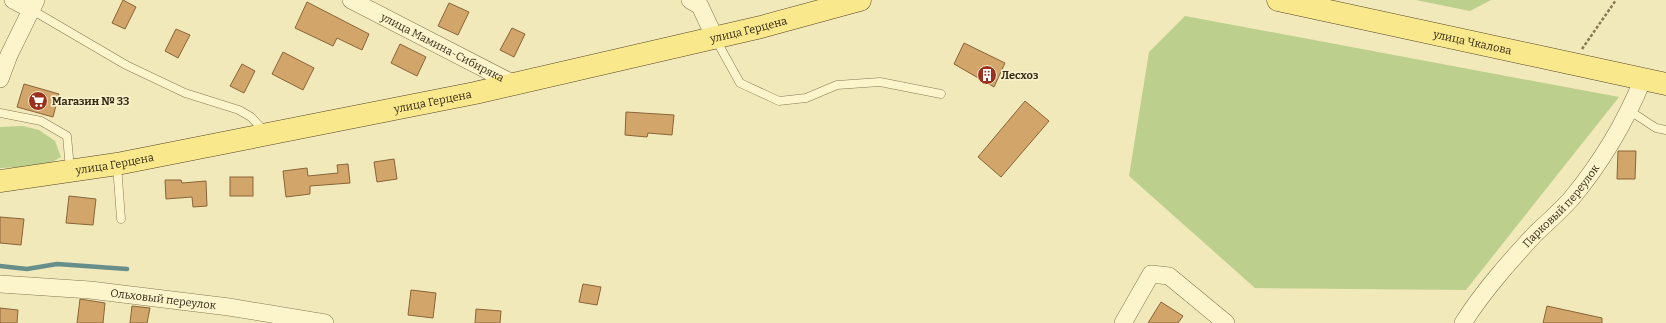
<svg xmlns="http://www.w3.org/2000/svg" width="1666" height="323" viewBox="0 0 1666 323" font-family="Bitter,serif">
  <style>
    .green { fill: #bdcf8d }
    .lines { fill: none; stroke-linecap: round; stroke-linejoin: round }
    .stream { stroke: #668e8a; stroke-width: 4.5 }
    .building { fill: #d2a66b; stroke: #896437 }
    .service-casing { stroke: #887753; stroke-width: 9 }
    .minor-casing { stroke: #887753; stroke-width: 18 }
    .primary-casing { stroke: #554428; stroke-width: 23 }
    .path { stroke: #887753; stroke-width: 2.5; stroke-dasharray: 3 2; stroke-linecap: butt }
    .service { stroke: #fcf5cc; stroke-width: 8 }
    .minor { stroke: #fcf5cc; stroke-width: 17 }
    .primary { stroke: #f9e88c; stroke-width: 22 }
    .labels { text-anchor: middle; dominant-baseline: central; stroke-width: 3.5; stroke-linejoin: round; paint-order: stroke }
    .street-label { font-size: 11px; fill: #362b19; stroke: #f8f1c9 }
    .poi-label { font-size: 11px; font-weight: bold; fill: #362b19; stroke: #f8f1c9; text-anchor: start }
  </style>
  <rect width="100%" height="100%" fill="#f1e9b9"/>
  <g class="green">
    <path d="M 1416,0 L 1491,0 L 1470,11 Z"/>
    <path d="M 1185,16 L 1619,97 L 1466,290 L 1255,288 L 1129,176 L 1149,52 Z"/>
    <path d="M 23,126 L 39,130 L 55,141 L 61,157 L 45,166 L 0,168 L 0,127 Z"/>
  </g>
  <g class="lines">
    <path class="stream" d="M 0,266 L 27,269 L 57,264 L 127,269"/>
  </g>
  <g class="building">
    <path d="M 123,0 L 136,7 L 125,29 L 112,23 Z"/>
    <path d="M 307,2 L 369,34 L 362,50 L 337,38 L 333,46 L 295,28 Z"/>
    <path d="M 449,3 L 469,12 L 458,35 L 438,26 Z"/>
    <path d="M 512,28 L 525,34 L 514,57 L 500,50 Z"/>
    <path d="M 176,29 L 190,35 L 178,58 L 165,51 Z"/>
    <path d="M 964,43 L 1005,63 L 994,87 L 954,64 Z"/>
    <path d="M 400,44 L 426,57 L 417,76 L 391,63 Z"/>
    <path d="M 283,52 L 314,68 L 303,90 L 272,74 Z"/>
    <path d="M 242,64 L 255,71 L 244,93 L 230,86 Z"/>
    <path d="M 24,84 L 59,94 L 53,117 L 17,107 Z"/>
    <path d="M 1025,101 L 1049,121 L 1001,177 L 978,157 Z"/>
    <path d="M 626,112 L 674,115 L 672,135 L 648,133 L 647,137 L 625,135 Z"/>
    <path d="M 1618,151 L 1636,151 L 1635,179 L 1617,179 Z"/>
    <path d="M 394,159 L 397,179 L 377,182 L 374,162 Z"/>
    <path d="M 348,164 L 350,183 L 310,186 L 310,194 L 286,197 L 283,171 L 307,168 L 308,176 L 338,173 L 337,165 Z"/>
    <rect x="230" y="177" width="23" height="19"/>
    <path d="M 165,180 L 181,180 L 182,183 L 206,181 L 207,206 L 193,207 L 192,197 L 166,199 Z"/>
    <path d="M 69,196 L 96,199 L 93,225 L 66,223 Z"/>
    <path d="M 0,217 L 24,219 L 21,245 L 0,243 Z"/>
    <path d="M 583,284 L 601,287 L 597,305 L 579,302 Z"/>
    <path d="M 411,290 L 436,293 L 433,318 L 408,315 Z"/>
    <path d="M 80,299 L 105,303 L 103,323 L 77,323 Z"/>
    <path d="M 1161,302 L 1183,316 L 1178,323 L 1148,323 Z"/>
    <path d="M 132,306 L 150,308 L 147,323 L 130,323 Z"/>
    <path d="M 1547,306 L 1602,318 L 1602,323 L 1543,323 Z"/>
    <path d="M 0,308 L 18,310 L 17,323 L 0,323 Z"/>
    <path d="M 476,309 L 501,311 L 500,323 L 475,323 Z"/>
  </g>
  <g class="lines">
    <defs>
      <g id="service">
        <path d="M 32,10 L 126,65 L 185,93 L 239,110 L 251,117 L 266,133"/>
        <path d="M 715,38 L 740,83 L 779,101 L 806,98 L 837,85 L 880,82 L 941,94"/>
        <path d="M 1630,111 L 1656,128 L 1666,130"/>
        <path d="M 0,113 L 41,121 L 67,136 L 70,169"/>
        <path d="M 117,165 L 121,219"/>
      </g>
      <g id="minor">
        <path d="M 13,0 L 32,10"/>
        <path id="s1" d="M 351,0 L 514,84"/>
        <path d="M 690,0 L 700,6 L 715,38"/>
        <path d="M 0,79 L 9,55 L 36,0"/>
        <path id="s2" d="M 0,284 L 90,290 L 229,307 L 325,323"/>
        <path d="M 1123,323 L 1151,274 L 1169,276 L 1226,323"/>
        <path id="s3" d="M 1463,323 C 1484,290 1510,261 1536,233 C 1548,222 1560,211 1571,199 C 1601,163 1625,123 1643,79"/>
      </g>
      <g id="primary">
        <path id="s4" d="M 1278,0 L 1666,84"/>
        <path id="s5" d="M 0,181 L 117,164 L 475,93 L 761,27 L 860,0"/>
      </g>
    </defs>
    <use href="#service" class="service-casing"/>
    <use href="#minor" class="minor-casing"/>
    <use href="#primary" class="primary-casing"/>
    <path class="path" d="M 1582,49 L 1616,0"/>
    <use href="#service" class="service"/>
    <use href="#minor" class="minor"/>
    <use href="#primary" class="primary"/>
  </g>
  <defs>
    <symbol id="building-disc" viewBox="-11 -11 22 22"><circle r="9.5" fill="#9c301e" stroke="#f8f1c9"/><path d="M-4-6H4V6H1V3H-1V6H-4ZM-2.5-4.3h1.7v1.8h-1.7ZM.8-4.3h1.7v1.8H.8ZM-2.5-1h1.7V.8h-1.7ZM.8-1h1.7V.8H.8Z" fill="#fff"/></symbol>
    <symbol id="supermarket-disc" viewBox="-11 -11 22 22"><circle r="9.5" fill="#9c301e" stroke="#f8f1c9"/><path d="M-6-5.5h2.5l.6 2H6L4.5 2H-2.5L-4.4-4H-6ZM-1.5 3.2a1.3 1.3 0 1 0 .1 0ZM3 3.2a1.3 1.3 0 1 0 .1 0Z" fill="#fff"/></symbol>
  </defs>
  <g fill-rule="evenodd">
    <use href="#building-disc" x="976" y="64" width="22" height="22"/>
    <use href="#supermarket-disc" x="27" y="90" width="22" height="22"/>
  </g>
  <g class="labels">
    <g class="street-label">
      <text stroke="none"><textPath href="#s5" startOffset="764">улица Герцена</textPath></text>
      <text stroke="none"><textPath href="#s4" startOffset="199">улица Чкалова</textPath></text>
      <text stroke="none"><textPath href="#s1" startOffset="103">улица Мамина-Сибиряка</textPath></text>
      <text stroke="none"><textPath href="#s5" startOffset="440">улица Герцена</textPath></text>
      <text stroke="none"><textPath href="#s5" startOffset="116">улица Герцена</textPath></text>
      <text stroke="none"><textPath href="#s3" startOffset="153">Парковый переулок</textPath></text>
      <text stroke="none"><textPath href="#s2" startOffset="164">Ольховый переулок</textPath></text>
    </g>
    <g class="poi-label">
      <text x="1001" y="75">Лесхоз</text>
      <text x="52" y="101">Магазин № 33</text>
    </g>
  </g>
</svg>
